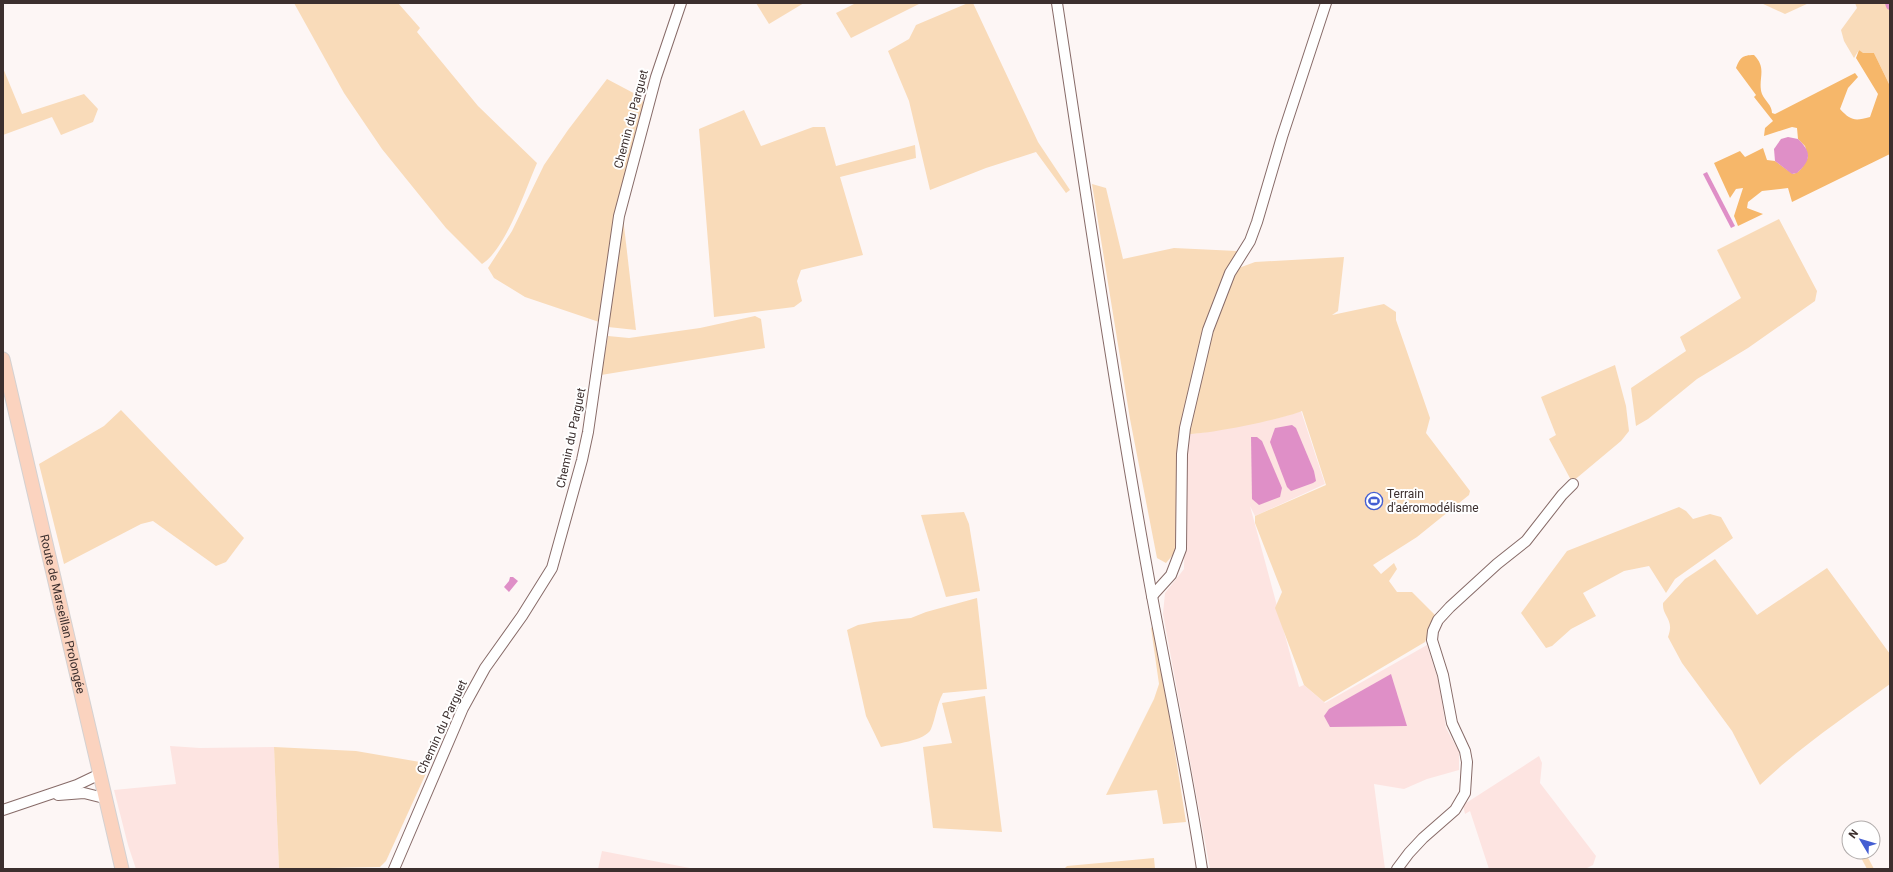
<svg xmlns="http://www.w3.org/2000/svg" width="1893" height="872" viewBox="0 0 1893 872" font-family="Roboto,sans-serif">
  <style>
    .built { fill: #fde4e1 }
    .green { fill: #f9dbb9 }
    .forest { fill: #f6b76a }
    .water { fill: #df8fc7 }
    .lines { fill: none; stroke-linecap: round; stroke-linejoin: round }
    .canal { stroke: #df8fc7; stroke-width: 8 }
    .minor-casing { stroke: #876b68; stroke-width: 12 }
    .major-casing { stroke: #d4d1d1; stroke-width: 15 }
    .minor { stroke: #fff; stroke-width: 10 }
    .major { stroke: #fbd3bf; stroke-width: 13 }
    .labels { text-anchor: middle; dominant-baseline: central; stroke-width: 4; stroke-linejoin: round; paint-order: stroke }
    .street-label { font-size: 12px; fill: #3c2f2e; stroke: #fff }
    .poi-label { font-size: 12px; fill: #3c2f2e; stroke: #fff; text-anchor: start }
  </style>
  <rect width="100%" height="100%" fill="#fdf6f5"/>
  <g class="built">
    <path d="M 1301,411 L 1325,484 L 1255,516 L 1250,506 L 1299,687 L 1304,685 L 1325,703 L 1427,645 L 1439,683 L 1446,728 L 1459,752 L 1459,770 L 1427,779 L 1404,789 L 1374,784 L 1385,869 L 1210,869 L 1163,614 L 1165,593 L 1184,569 L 1186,434 L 1193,434 L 1224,429 L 1282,417 Z"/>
    <path d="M 170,746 L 200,748 L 274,747 L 279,869 L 136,869 L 128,845 L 114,790 L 176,784 Z"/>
    <path d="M 1539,756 L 1542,763 L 1540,783 L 1596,856 L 1593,865 L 1585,869 L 1489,869 L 1470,811 L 1465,814 L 1463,805 Z"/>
    <path d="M 602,851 L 695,869 L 598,869 Z"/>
  </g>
  <g class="green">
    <path d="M 294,3 L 398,3 L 420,28 L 417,32 L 478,106 L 537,163 C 525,190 506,249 482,264 L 446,228 L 382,149 L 344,93 Z"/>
    <path d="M 756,3 L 804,3 L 769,24 Z"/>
    <path d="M 856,3 L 921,3 L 851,38 L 836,13 Z"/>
    <path d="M 968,3 L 973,3 L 1038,142 L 1070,190 L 1066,193 L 1036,152 L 986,168 L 930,190 L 909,101 L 888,51 L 909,39 L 916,25 Z"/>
    <path d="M 1761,3 L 1809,3 L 1785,14 Z"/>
    <path d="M 1855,3 L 1890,3 L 1890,86 L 1874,53 L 1862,53 L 1859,50 L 1854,58 L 1844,41 L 1841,30 L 1857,8 Z"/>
    <path d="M 3,68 L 22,114 L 84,94 L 98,109 L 93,122 L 61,135 L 52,117 L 3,135 Z"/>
    <path d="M 607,79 L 641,97 L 644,105 L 602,323 L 525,297 L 494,278 L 488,268 L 512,231 L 544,165 L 568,130 Z"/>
    <path d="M 744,110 L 761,146 L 813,127 L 825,127 L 836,166 L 915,145 L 916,158 L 840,177 L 863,255 L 801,270 L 797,281 L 802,301 L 794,307 L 714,317 L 699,129 Z"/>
    <path d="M 1092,184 L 1106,188 L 1123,259 L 1174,248 L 1237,251 L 1204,331 L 1180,430 L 1179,494 L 1176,551 L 1166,563 L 1157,558 L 1130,419 Z"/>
    <path d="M 623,217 L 636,330 L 608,327 Z"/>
    <path d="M 1779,219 L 1817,291 L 1815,301 L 1748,348 L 1697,379 L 1648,419 L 1636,426 L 1631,388 L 1686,351 L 1680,337 L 1741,298 L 1717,250 Z"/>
    <path d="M 1344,257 L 1338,311 L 1332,315 L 1384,304 L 1396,312 L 1396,320 L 1430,418 L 1426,433 L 1470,491 L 1469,495 L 1417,537 L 1373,565 L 1381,574 L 1394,563 L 1397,569 L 1389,581 L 1397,592 L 1412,592 L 1436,616 L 1425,642 L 1324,702 L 1304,685 L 1275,608 L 1282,592 L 1255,523 L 1255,516 L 1326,485 L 1302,411 C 1283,419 1205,435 1186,434 L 1209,333 L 1236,269 L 1255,262 Z"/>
    <path d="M 755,316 L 761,319 L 765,348 L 601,375 L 608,336 L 629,338 L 700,328 Z"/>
    <path d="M 1615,365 L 1626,406 L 1629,431 L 1621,441 L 1572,482 L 1549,439 L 1556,435 L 1541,397 Z"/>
    <path d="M 121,410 L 244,538 L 226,562 L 216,566 L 153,521 L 141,524 L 64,564 L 39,464 L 104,426 Z"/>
    <path d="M 1679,507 L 1686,511 L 1693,519 L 1710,514 L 1721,517 L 1733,538 L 1675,579 L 1666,593 L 1649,566 L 1624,571 L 1583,593 L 1596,616 L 1571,629 L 1552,646 L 1546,648 L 1521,613 L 1567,551 Z"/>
    <path d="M 964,512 L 969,524 L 980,591 L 946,597 L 921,515 Z"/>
    <path d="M 1715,559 L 1757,615 L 1827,568 L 1890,654 L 1890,684 C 1846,716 1800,747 1760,785 L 1732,731 L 1682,663 L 1668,637 C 1675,619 1662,617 1663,603 L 1685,579 Z"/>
    <path d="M 977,598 L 987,689 L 943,693 C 936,706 936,717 931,729 C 926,741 893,744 881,747 L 866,716 L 847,630 L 858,625 L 874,622 L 911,618 L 926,612 Z"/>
    <path d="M 1155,625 L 1186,822 L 1163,824 L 1157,790 L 1106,795 L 1154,699 L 1159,684 L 1151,628 Z"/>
    <path d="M 985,696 L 1002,832 L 933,828 L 923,747 L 952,743 L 942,703 Z"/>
    <path d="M 274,747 L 356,751 L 420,762 L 428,769 L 386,861 L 380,867 L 279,869 Z"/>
    <path d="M 1858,852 L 1865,852 L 1874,869 L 1867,869 Z"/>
    <path d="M 1154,858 L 1155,869 L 1064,869 L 1067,866 Z"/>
  </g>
  <path class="forest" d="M 1859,50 L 1863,53 L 1874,53 L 1890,86 L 1890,154 L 1792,202 L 1788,188 L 1762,191 L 1748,202 L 1747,208 L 1763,214 L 1738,226 L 1734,216 L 1743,188 L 1736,189 L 1730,198 L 1714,163 L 1740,151 L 1745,157 L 1763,148 L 1767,160 L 1775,161 L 1793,174 C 1801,172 1804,165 1808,157 L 1805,146 L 1798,139 L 1797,128 L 1792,127 L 1764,136 L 1765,128 L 1773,121 L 1754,97 L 1756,95 L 1736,68 C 1740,58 1742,55 1754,55 C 1768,69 1757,79 1762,94 C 1765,101 1772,105 1772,113 L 1775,114 L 1855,73 L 1858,77 L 1848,88 L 1840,109 C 1851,121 1855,121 1870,117 L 1878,94 L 1856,58 Z"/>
  <g class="water">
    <path d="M 1788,137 L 1798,139 C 1811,152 1812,159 1797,173 L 1792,174 L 1775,161 L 1774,149 L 1781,139 Z"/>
    <path d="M 1707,172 L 1735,226 L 1731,228 L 1703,174 Z"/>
    <path d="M 1292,425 L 1296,428 L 1314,471 L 1316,481 L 1313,483 L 1291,491 L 1287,487 L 1270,442 L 1275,428 Z"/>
    <path d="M 1251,437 L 1257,437 L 1262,441 L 1282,488 L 1280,497 L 1259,505 L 1252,499 Z"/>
    <path d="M 510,577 L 513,577 L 518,581 L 509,592 L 504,587 L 509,581 Z"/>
    <path d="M 1391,674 L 1407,726 L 1330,727 L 1324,716 L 1329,709 Z"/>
  </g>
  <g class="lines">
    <path class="canal" d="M 1889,3 L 1890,6"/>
    <defs>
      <g id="minor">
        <path d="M 1057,3 C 1087,201 1116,399 1152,596 C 1169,687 1188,777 1202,869"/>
        <path d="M 1152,596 L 1171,575 L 1181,549 L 1182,454 L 1185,428 L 1208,330 L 1230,273 L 1250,241 L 1257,222 L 1282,137 L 1326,3"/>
        <path d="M 58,795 L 84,793 L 104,798"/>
        <path d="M 3,810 L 77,785 L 100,774"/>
        <path d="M 394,869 L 463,708 L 485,668 L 522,616 L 552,568 L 582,460 L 588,432 L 619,216 L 656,77 L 681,3"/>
        <path d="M 1397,869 L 1409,853 L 1423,838 L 1455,810 L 1465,793 L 1467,762 L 1465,751 L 1452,723 L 1443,675 L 1432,640 L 1433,631 L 1438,620 L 1450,607 L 1497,564 L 1526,541 L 1562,495 L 1573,484"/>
      </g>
      <g id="major">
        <path id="s1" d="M 3,359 L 122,869"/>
      </g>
    </defs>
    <use href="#minor" class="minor-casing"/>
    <use href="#major" class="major-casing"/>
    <use href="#minor" class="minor"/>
    <use href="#major" class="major"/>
  </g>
  <defs>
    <symbol id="stadium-ring" viewBox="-11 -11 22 22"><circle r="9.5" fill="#fff" stroke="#445ed2" stroke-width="1.5"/><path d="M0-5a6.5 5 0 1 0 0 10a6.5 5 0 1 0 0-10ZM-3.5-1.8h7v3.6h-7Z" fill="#445ed2"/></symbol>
  </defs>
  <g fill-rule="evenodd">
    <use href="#stadium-ring" x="1364" y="491" width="20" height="20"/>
  </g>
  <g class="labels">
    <g class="street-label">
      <text transform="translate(631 119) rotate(-75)">Chemin du Parguet</text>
      <text transform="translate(571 438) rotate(-78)">Chemin du Parguet</text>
      <text stroke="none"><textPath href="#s1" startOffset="262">Route de Marseillan Prolongée</textPath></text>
      <text transform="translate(442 727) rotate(-65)">Chemin du Parguet</text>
    </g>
    <g class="poi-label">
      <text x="1387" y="494">Terrain<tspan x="1387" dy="14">d'aéromodélisme</tspan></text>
    </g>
  </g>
  <rect width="1893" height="872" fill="none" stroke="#3c2f2e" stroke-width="8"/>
  <g transform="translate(1861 840) rotate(308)"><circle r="19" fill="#ffffff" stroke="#b1acab"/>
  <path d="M0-3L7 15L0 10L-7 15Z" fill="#445ed2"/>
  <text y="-6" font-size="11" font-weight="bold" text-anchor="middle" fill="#3c2f2e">N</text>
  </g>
</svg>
